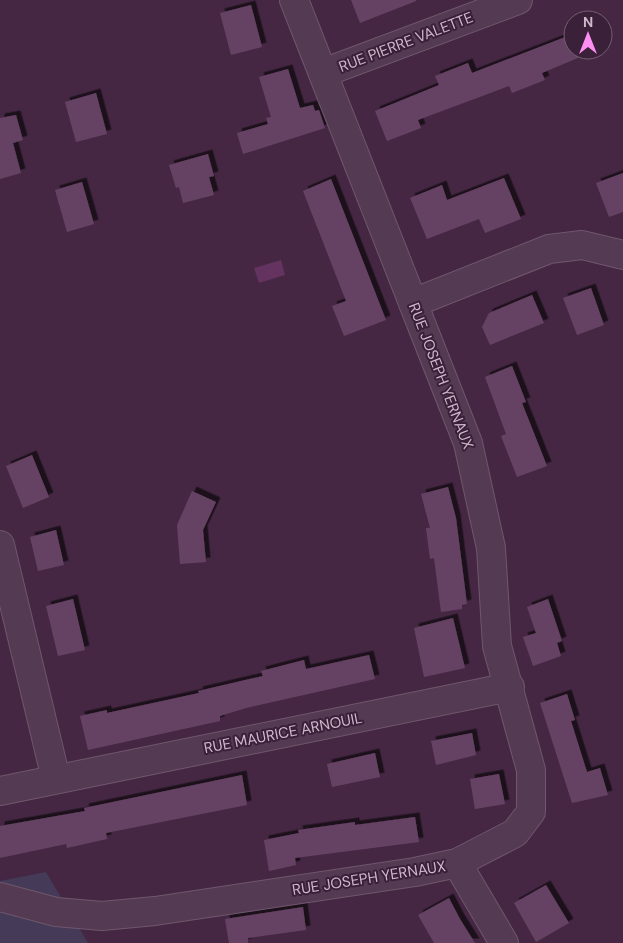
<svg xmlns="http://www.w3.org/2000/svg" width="623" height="943" viewBox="0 0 623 943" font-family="'DM Sans',sans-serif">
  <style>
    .green { fill: #453a58 }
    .water { fill: #643360 }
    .building { fill: #654363; filter: url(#shadow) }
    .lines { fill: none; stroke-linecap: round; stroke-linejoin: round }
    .minor-casing { stroke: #6f576d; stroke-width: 30 }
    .minor { stroke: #543b53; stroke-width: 28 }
    .labels { text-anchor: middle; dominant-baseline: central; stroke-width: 4; stroke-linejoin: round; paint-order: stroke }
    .street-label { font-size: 15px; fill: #ceb9cc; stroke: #3a2038 }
  </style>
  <defs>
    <filter id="shadow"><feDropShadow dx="4.5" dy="-4.5" stdDeviation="0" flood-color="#0009"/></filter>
  </defs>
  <rect width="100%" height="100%" fill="#452743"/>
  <path class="green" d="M 46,872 L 88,943 L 0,943 L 0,881 Z"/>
  <path class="water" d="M 281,260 L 285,275 L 259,283 L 254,268 Z"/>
  <g class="building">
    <path d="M 351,0 L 416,0 L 416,1 L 360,23 Z"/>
    <path d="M 251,5 L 262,47 L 231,55 L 220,13 Z"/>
    <path d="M 573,34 L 573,50 L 597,50 L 542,73 L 545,80 L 512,93 L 509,86 L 418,120 L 421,128 L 387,141 L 375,111 L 439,85 L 435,76 L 468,63 L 472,73 Z"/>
    <path d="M 288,69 L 300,108 L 313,105 L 315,111 L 319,110 L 325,128 L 243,154 L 237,133 L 268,124 L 266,118 L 271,117 L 259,77 Z"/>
    <path d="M 96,93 L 107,134 L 76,142 L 65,102 Z"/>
    <path d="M 16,115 L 23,140 L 13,143 L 21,173 L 0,179 L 0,118 Z"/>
    <path d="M 208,154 L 214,176 L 209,177 L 214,195 L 183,203 L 179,187 L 176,188 L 169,165 Z"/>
    <path d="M 623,173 L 623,212 L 609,217 L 596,183 Z"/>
    <path d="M 504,178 L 521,219 L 485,233 L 479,219 L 427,239 L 410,198 L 442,185 L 447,200 Z"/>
    <path d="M 331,179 L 386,320 L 344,336 L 332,306 L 346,301 L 303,191 Z"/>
    <path d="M 82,182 L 94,224 L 67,232 L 55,190 Z"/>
    <path d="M 591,288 L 604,325 L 577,335 L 563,298 Z"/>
    <path d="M 532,295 L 544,323 L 490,345 L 482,327 L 489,313 Z"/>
    <path d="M 512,366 L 526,402 L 522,403 L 547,466 L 517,477 L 501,436 L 506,434 L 485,377 Z"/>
    <path d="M 32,455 L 49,497 L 23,508 L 6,466 Z"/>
    <path d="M 448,487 L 456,518 L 467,604 L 462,605 L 462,609 L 441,612 L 434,558 L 430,559 L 426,528 L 430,528 L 421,494 Z"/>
    <path d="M 192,491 L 216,502 L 203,530 L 206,562 L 180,564 L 177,525 Z"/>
    <path d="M 56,530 L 64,565 L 38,571 L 30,537 Z"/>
    <path d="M 73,599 L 85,650 L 58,656 L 46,606 Z"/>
    <path d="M 548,599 L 562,641 L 557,643 L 561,656 L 533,666 L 523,637 L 536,633 L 527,607 Z"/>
    <path d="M 453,618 L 465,668 L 424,677 L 414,628 Z"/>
    <path d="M 369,655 L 375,679 L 246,708 L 220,716 L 220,721 L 88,750 L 80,716 L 107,710 L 107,713 L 199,693 L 198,691 L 263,676 L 261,671 L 304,660 L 306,669 Z"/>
    <path d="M 567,694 L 575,720 L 571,721 L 587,772 L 600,768 L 608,795 L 572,803 L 540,703 Z"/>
    <path d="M 472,733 L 476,755 L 436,765 L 431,741 Z"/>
    <path d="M 375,753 L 380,777 L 332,787 L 327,764 Z"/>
    <path d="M 499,774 L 505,804 L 475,809 L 470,779 Z"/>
    <path d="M 242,775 L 247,805 L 106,833 L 107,839 L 67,848 L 66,844 L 0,858 L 0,826 L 85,811 L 84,808 Z"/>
    <path d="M 415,817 L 419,842 L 295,858 L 296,865 L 269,871 L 264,840 L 299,833 L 298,830 L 355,822 L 355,825 Z"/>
    <path d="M 546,885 L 569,923 L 536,942 L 514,903 Z"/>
    <path d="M 449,898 L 460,919 L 475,943 L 434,943 L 418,915 Z"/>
    <path d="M 303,907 L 306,930 L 248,938 L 248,943 L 229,943 L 225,919 Z"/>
  </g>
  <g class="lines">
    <defs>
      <g id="minor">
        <path d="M 323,73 L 518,0"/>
        <path d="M 413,303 L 549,249 L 582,245 L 623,255"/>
        <path d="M 0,545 L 56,779"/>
        <path d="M 0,791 L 510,687"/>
        <path d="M 457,863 L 504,943"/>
        <path d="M 0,897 L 56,912 L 102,916 L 155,911 L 415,872 L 457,863 L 515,833 L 531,812 L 531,770 L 497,646 L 491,548 L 468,443 L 294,0"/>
      </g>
    </defs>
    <use href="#minor" class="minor-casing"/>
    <use href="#minor" class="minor"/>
  </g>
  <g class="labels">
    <g class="street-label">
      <text transform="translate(406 42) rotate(-21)">RUE PIERRE VALETTE</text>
      <text transform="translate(441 376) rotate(69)">RUE JOSEPH YERNAUX</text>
      <text transform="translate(283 733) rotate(-11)">RUE MAURICE ARNOUIL</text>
      <text transform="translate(369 878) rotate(-9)">RUE JOSEPH YERNAUX</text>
    </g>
  </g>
  <g transform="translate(588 35)"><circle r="24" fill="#3a2038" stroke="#755d73"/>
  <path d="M0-4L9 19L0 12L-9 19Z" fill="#fc90f2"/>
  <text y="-8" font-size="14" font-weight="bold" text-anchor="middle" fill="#ceb9cc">N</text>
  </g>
</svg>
